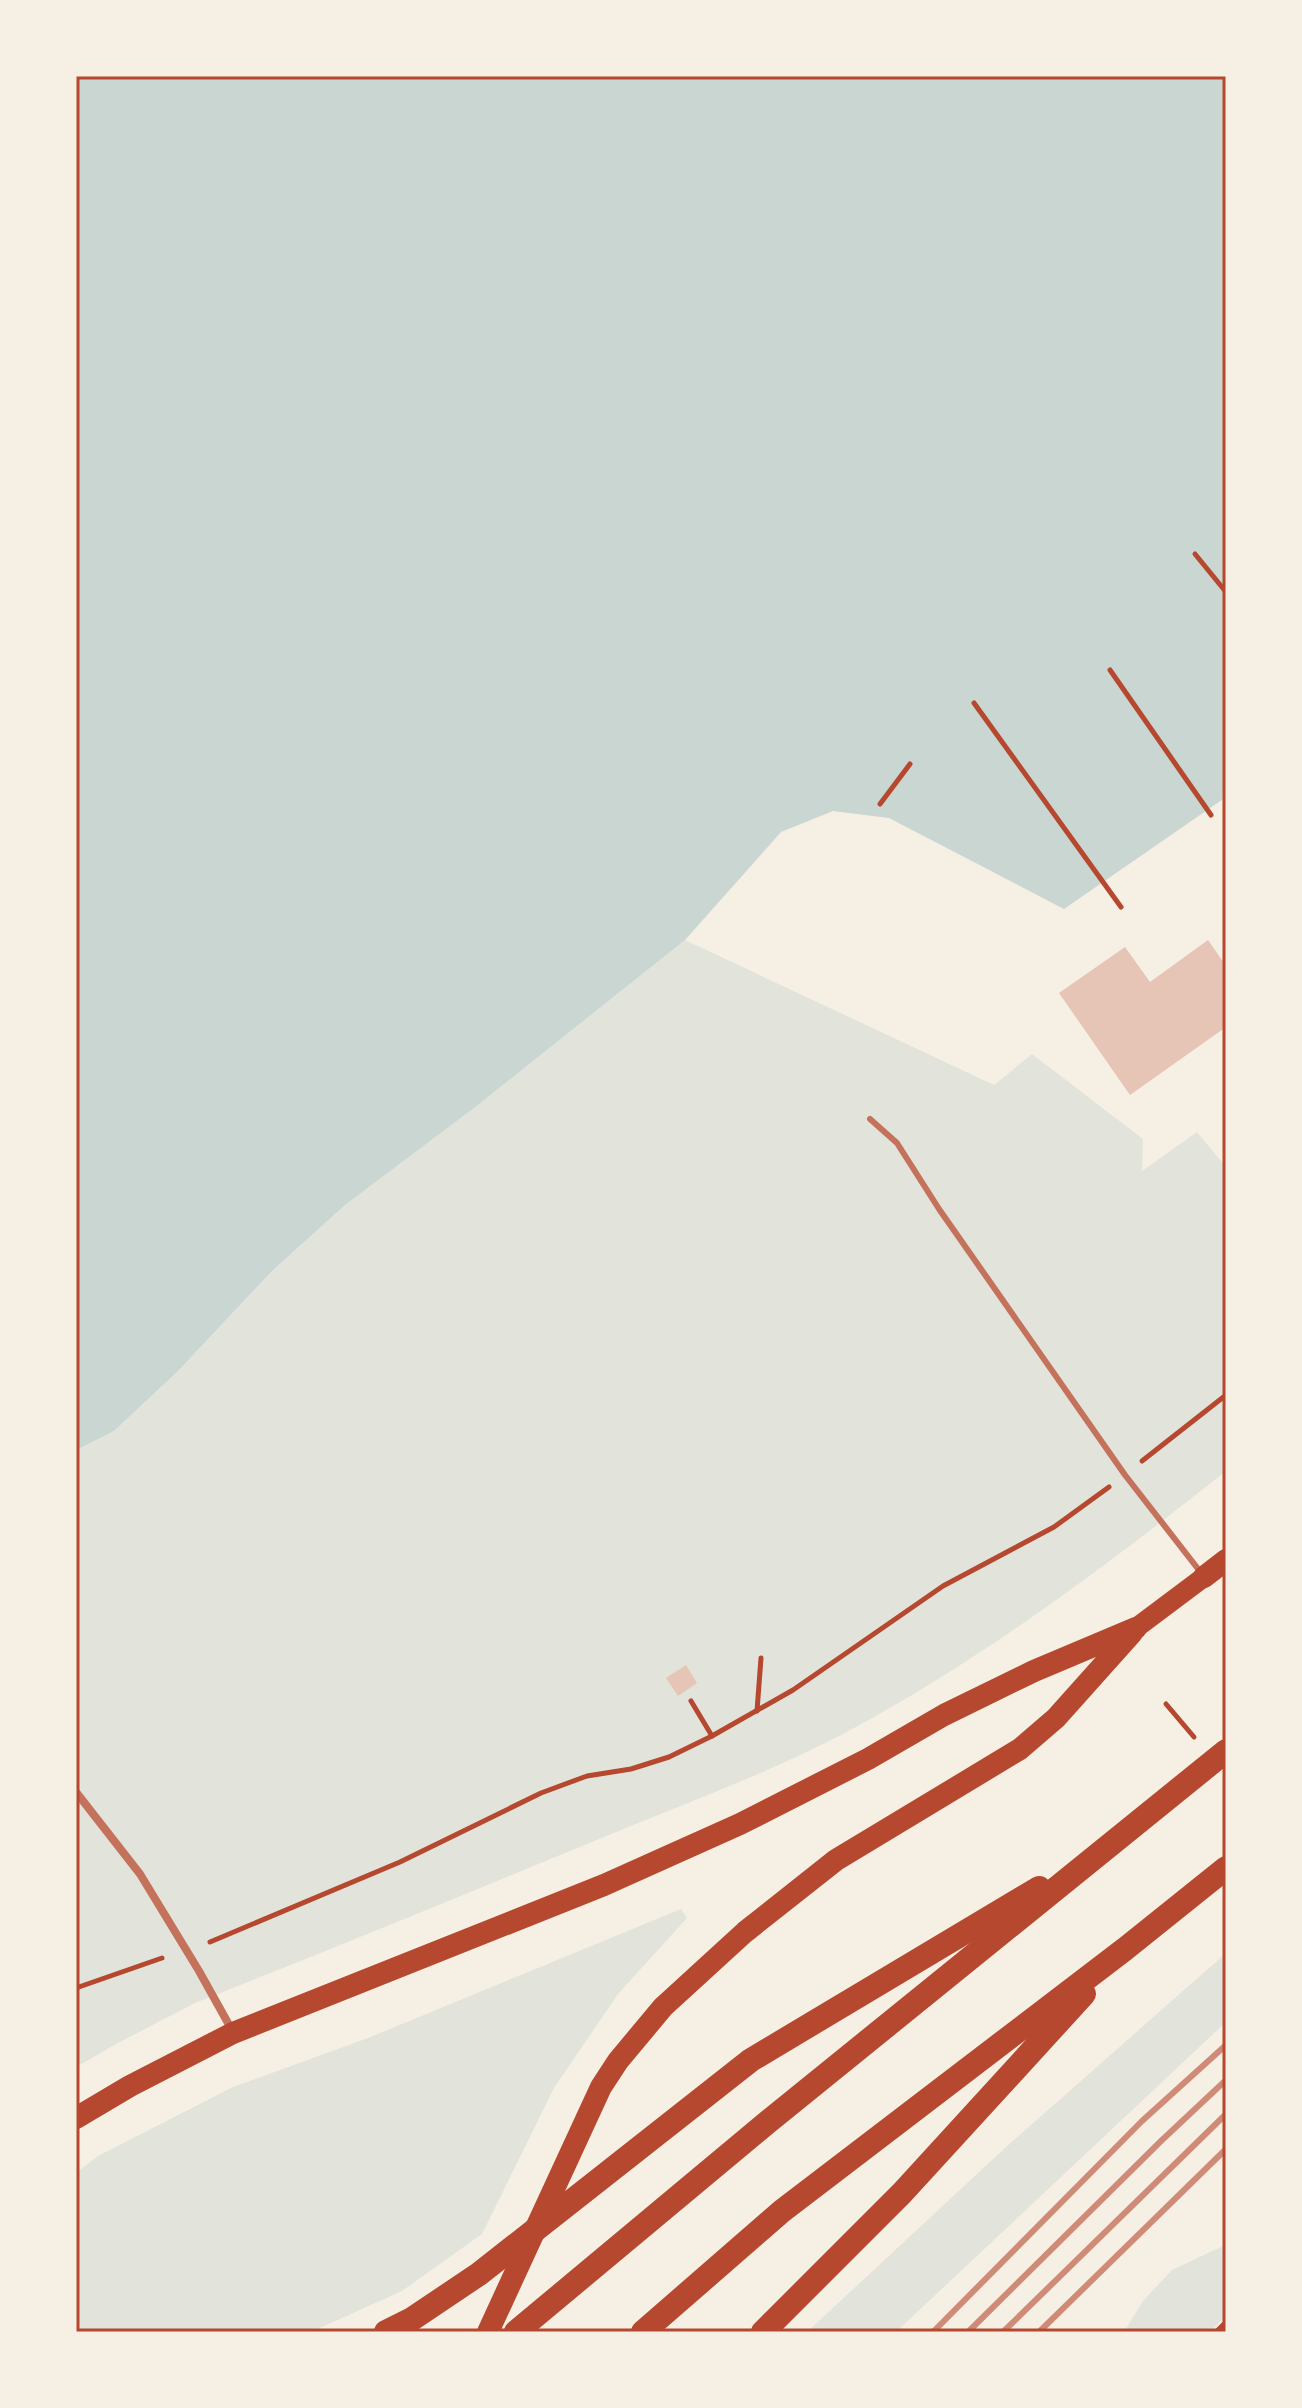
<svg xmlns="http://www.w3.org/2000/svg" width="1302" height="2408" viewBox="0 0 1302 2408" font-family="Cabin,sans-serif">
  <style>
    .green { fill: #e2e4dc }
    .water { fill: #c9d6d2 }
    .building { fill: #e6c5b7 }
    .lines { fill: none; stroke-linecap: round; stroke-linejoin: round }
    .path { stroke: #b5482f; stroke-width: 5 }
    .service { stroke: #c5725c; stroke-width: 6 }
    .minor { stroke: #c5725c; stroke-width: 8 }
    .primary { stroke: #b5482f; stroke-width: 20 }
    .trunk { stroke: #b5482f; stroke-width: 22 }
    .motorway { stroke: #b5482f; stroke-width: 24 }
    .rail { stroke: #cf8b77; stroke-width: 6 }
    .neatline { fill: none; stroke: #b5482f; stroke-width: 3 }
  </style>
  <rect width="100%" height="100%" fill="#f6efe4"/>
  <g class="green">
    <path d="M 685,940 L 994,1085 L 1032,1054 L 1143,1139 L 1142,1171 L 1197,1132 L 1226,1167 L 1226,1471 C 1105,1567 980,1661 843,1734 C 766,1774 684,1804 604,1837 C 468,1893 332,1949 195,2003 L 118,2043 L 76,2067 L 76,1450 L 114,1431 L 177,1372 L 272,1271 L 345,1205 L 474,1108 Z"/>
    <path d="M 681,1909 L 687,1918 L 618,1994 L 554,2088 L 482,2234 L 402,2291 L 311,2332 L 76,2332 L 76,2173 L 98,2156 L 233,2087 L 368,2038 Z"/>
    <path d="M 1226,1953 L 1226,2022 L 896,2332 L 807,2332 L 1006,2147 Z"/>
    <path d="M 1226,2237 L 1226,2316 L 1210,2332 L 1124,2332 L 1143,2301 L 1172,2270 L 1223,2246 Z"/>
  </g>
  <path class="water" d="M 76,76 L 1226,76 L 1226,797 L 1064,909 L 889,818 L 833,811 L 781,832 L 685,940 L 474,1108 L 345,1205 L 272,1271 L 177,1372 L 114,1431 L 76,1450 Z"/>
  <g class="building">
    <path d="M 1208,940 L 1226,966 L 1226,1027 L 1130,1095 L 1059,993 L 1125,947 L 1150,982 Z"/>
    <path d="M 686,1665 L 697,1683 L 678,1696 L 666,1678 Z"/>
  </g>
  <g class="lines">
    <g class="path">
      <path d="M 1195,554 L 1226,592"/>
      <path d="M 1110,670 L 1211,815"/>
      <path d="M 974,703 L 1121,907"/>
      <path d="M 880,804 L 910,764"/>
      <path d="M 1142,1461 L 1226,1395"/>
      <path d="M 691,1701 L 712,1736"/>
      <path d="M 1166,1704 L 1194,1737"/>
      <path d="M 757,1711 L 761,1658"/>
      <path d="M 210,1942 L 400,1862 L 541,1793 L 587,1776 L 631,1769 L 669,1757 L 712,1736 L 793,1690 L 943,1586 L 1054,1527 L 1109,1487"/>
      <path d="M 76,1988 L 162,1958"/>
      <path d="M 1216,2332 L 1226,2322"/>
    </g>
    <path class="service" d="M 870,1119 L 897,1143 L 939,1209 L 1125,1475 L 1202,1574"/>
    <path class="minor" d="M 76,1792 L 140,1874 L 199,1971 L 233,2032"/>
    <path class="primary" d="M 1136,1628 L 1204,1577"/>
    <g class="trunk">
      <path d="M 1204,1577 L 1226,1560"/>
      <path d="M 76,2118 L 130,2086 L 233,2033 L 604,1885 L 740,1824 L 868,1759 L 944,1715 L 1034,1671 L 1136,1628"/>
      <path d="M 488,2332 L 601,2087 L 618,2061 L 663,2007 L 745,1932 L 836,1860 L 1020,1749 L 1056,1718 L 1132,1633"/>
    </g>
    <g class="motorway">
      <path d="M 386,2332 L 412,2319 L 479,2274 L 751,2060 L 1039,1888"/>
      <path d="M 516,2332 L 769,2121 L 1226,1751"/>
      <path d="M 643,2332 L 782,2211 L 1125,1949 L 1226,1868"/>
      <path d="M 763,2332 L 902,2193 L 1084,1994"/>
    </g>
    <g class="rail">
      <path d="M 933,2332 L 1142,2121 L 1226,2045"/>
      <path d="M 968,2332 L 1161,2141 L 1226,2080"/>
      <path d="M 1003,2332 L 1226,2114"/>
      <path d="M 1039,2332 L 1226,2149"/>
    </g>
  </g>
  <rect width="1302" height="2408" fill="none" stroke="#f6efe4" stroke-width="156"/>
  <rect x="78" y="78" width="1146" height="2252" class="neatline"/>
</svg>
